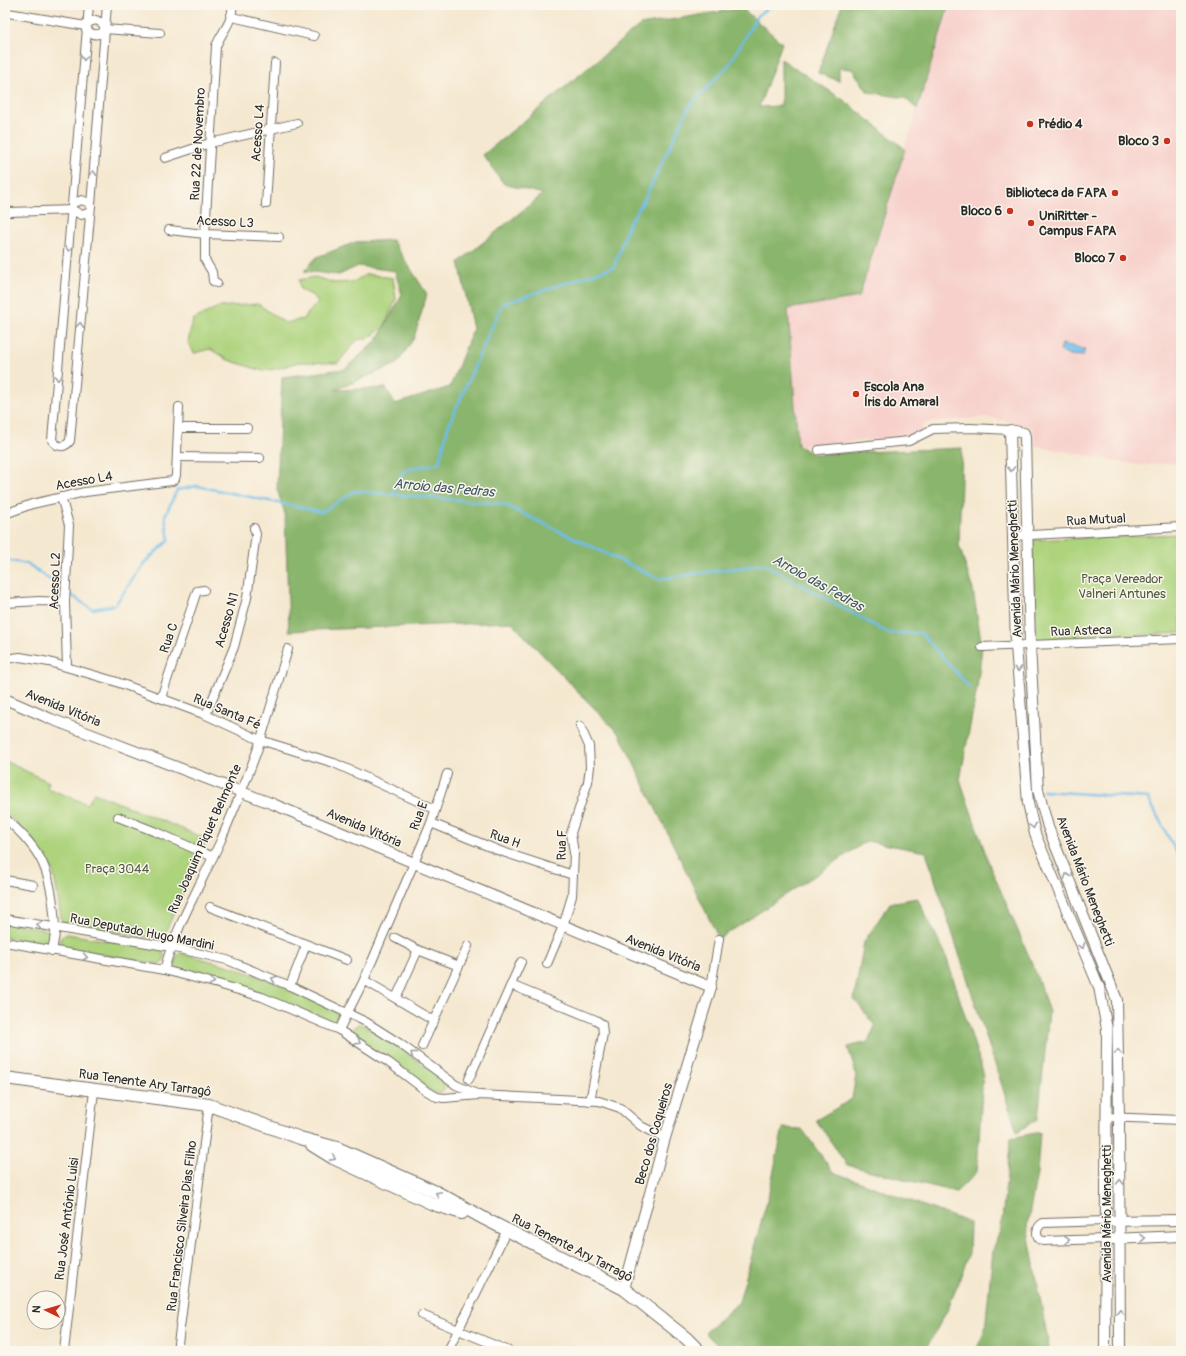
<svg xmlns="http://www.w3.org/2000/svg" width="1186" height="1356" viewBox="0 0 1186 1356" font-family="Pangolin,sans-serif">
  <style>
    .built { fill: #f7d0cb }
    .green { fill: #add37d; stroke: #6c7f54 }
    .forest { fill: #8ab56c; stroke: #5a704c }
    .water { fill: #6ebde9; stroke: #4c748a }
    .lines { fill: none; stroke-linecap: round; stroke-linejoin: round }
    .stream { stroke: #6ebde9; stroke-width: 2.5 }
    .minor-casing { stroke: #726d65; stroke-width: 10 }
    .tertiary-casing { stroke: #726d65; stroke-width: 12 }
    .secondary-casing { stroke: #726d65; stroke-width: 14 }
    .minor { stroke: #fff; stroke-width: 8 }
    .tertiary { stroke: #fff; stroke-width: 10 }
    .secondary { stroke: #fff; stroke-width: 12 }
    .oneway { stroke: #a0a0a0 }
    .poi-dot { fill: #c8321e; stroke: #fbf7ec; stroke-width: 1.5 }
    .labels { text-anchor: middle; dominant-baseline: central; stroke-width: 3; stroke-linejoin: round; paint-order: stroke }
    .poi-label { font-size: 13px; font-weight: bold; fill: #2b2b2b; stroke: #fbf7ec; text-anchor: end }
    .street-label { font-size: 13px; fill: #2b2b2b; stroke: #fbf7ec }
    .park-label { font-size: 13px; fill: #525d44; stroke: #fbf7ec }
    .water-label { font-size: 14px; font-style: italic; fill: #3f5764; stroke: #fbf7ec }
  </style>
  <rect width="100%" height="100%" fill="#fbf7ec"/>
  <filter id="ink" filterUnits="userSpaceOnUse"><feTurbulence type="fractalNoise" baseFrequency=".025" numOctaves="2"/><feDisplacementMap in="SourceGraphic" scale="8" xChannelSelector="R" yChannelSelector="G"/><feConvolveMatrix kernelMatrix="1 2 1 2 8 2 1 2 1" color-interpolation-filters="sRGB"/></filter>
  <filter id="wash" filterUnits="userSpaceOnUse"><feTurbulence type="fractalNoise" baseFrequency=".012" numOctaves="4" result="noise"/><feDisplacementMap in="SourceGraphic" scale="16" xChannelSelector="R" yChannelSelector="G"/><feGaussianBlur stdDeviation="0.9" result="paint"/><feColorMatrix in="noise" values="0 0 0 0 0 0 0 0 0 0 0 0 0 0 0 0 0 1.4 0 .05"/><feComposite in="paint" operator="in"/></filter>
  <g filter="url(#wash)">
    <rect width="100%" height="100%" fill="#f5e8d0"/>
    <path class="built" d="M 949,5 L 1181,5 L 1181,463 L 1137,465 L 1036,446 L 1032,427 L 986,417 L 923,423 L 922,431 L 909,437 L 798,446 L 788,309 L 859,297 Z"/>
    <g class="green">
      <path d="M 367,274 L 393,278 L 396,299 L 384,327 L 369,338 L 357,340 L 338,363 L 298,362 L 280,368 L 263,371 L 228,360 L 210,349 L 194,353 L 188,342 L 193,320 L 218,307 L 258,304 L 285,323 L 303,319 L 318,302 L 313,296 L 300,289 L 299,280 L 315,277 L 335,283 L 353,282 Z"/>
      <path d="M 1181,534 L 1181,633 L 1036,640 L 1032,540 Z"/>
      <path d="M 5,761 L 49,782 L 47,788 L 87,804 L 94,793 L 207,839 L 162,940 L 62,922 L 53,870 L 31,837 L 5,812 Z"/>
      <path d="M 5,922 L 47,930 C 52,933 52,936 50,941 L 45,944 L 5,937 Z"/>
      <path d="M 64,934 L 67,934 L 160,949 L 162,951 L 165,956 L 163,961 L 158,964 L 65,948 C 59,944 59,938 64,934 Z"/>
      <path d="M 180,953 L 226,965 L 270,980 L 337,1012 L 337,1018 L 334,1022 L 330,1023 L 258,992 L 206,975 L 179,969 L 175,965 L 175,960 L 178,955 Z"/>
      <path d="M 358,1024 L 361,1024 L 395,1044 L 443,1080 C 446,1085 445,1090 440,1093 L 434,1093 L 353,1036 L 352,1029 Z"/>
    </g>
    <g class="forest">
      <path d="M 842,5 L 949,5 L 917,109 L 905,98 L 868,92 L 852,69 L 839,68 L 839,81 L 818,73 Z"/>
      <path d="M 742,8 L 782,43 L 759,107 L 781,106 L 781,59 L 845,101 L 905,149 L 859,297 L 788,309 L 798,446 L 814,454 L 962,448 L 959,545 L 973,590 L 982,647 L 977,688 L 960,780 L 990,866 L 1034,968 L 1049,1012 L 1038,1119 L 1017,1132 L 926,852 L 867,841 L 719,939 L 620,735 L 511,622 L 289,631 L 285,514 L 277,489 L 282,377 L 345,369 L 377,340 L 402,295 L 395,271 L 358,266 L 339,275 L 304,271 L 317,257 L 356,242 L 392,240 L 427,294 L 414,338 L 397,364 L 335,390 L 386,388 L 395,404 L 450,387 L 473,329 L 459,262 L 543,194 L 504,184 L 483,155 L 640,25 Z"/>
      <path d="M 917,898 L 945,953 L 983,1072 L 977,1172 L 956,1192 L 847,1165 L 816,1120 L 852,1099 L 856,1074 L 848,1047 L 868,1042 L 875,1026 L 854,999 L 864,942 L 890,903 Z"/>
      <path d="M 783,1128 L 802,1129 L 833,1172 L 970,1223 L 969,1254 L 949,1307 L 927,1347 L 923,1351 L 724,1351 L 705,1333 L 739,1302 L 768,1197 Z"/>
      <path d="M 1040,1132 L 1037,1174 L 1027,1226 L 1049,1347 L 1049,1351 L 976,1351 L 985,1330 L 993,1250 L 1001,1228 L 1011,1138 Z"/>
    </g>
    <path class="water" d="M 1062,344 L 1085,349 L 1083,356 L 1069,355 L 1060,351 Z"/>
    <g class="lines">
      <g class="stream">
        <path d="M 392,494 L 404,470 L 439,463 L 448,427 L 502,304 L 614,267 L 629,223 L 643,202 L 690,105 L 729,65 L 757,16 L 773,5"/>
        <path d="M 5,560 L 28,564 L 64,590"/>
        <path d="M 68,593 L 92,609 L 115,605 L 144,563 L 169,540 L 165,516 L 177,490 L 197,486 L 322,512 L 355,491 L 503,504 L 659,579 L 764,564 L 888,633 L 921,633 L 969,687"/>
        <path d="M 1043,791 L 1148,798 L 1181,861"/>
      </g>
    </g>
  </g>
  <g filter="url(#ink)">
    <g class="lines">
      <defs>
        <g id="minor">
          <path d="M 89,5 L 52,440 C 57,448 65,448 70,441 L 91,205 L 107,5"/>
          <path d="M 8,13 L 86,26"/>
          <path d="M 232,17 L 314,36"/>
          <path d="M 87,23 L 96,20 L 102,23 L 104,26"/>
          <path d="M 86,29 C 91,35 97,36 104,32"/>
          <path d="M 104,29 L 160,33"/>
          <path d="M 165,158 L 210,143 L 297,123"/>
          <path d="M 73,203 L 82,200 L 89,203 L 91,205"/>
          <path d="M 266,204 L 275,63"/>
          <path d="M 9,212 L 73,210 L 81,215 L 88,213 L 90,211"/>
          <path d="M 169,230 L 205,234 L 279,237"/>
          <path d="M 217,283 L 213,281 L 212,272 L 205,260 L 205,234 L 216,46 C 223,29 231,26 233,5"/>
          <path d="M 178,428 L 247,428"/>
          <path d="M 819,450 L 909,441 L 933,429 L 971,428 L 1010,430"/>
          <path d="M 177,457 L 260,458"/>
          <path d="M 61,497 L 69,525 L 65,602 L 67,666"/>
          <path d="M 5,514 L 32,504 L 85,492 L 172,481 L 175,479 L 176,475 L 179,407"/>
          <path d="M 1012,536 L 1181,527"/>
          <path d="M 5,603 L 39,601 L 65,602"/>
          <path d="M 982,647 L 1181,639"/>
          <path d="M 5,659 L 20,657 L 49,662 L 114,681 L 206,715 L 260,740 L 334,763 L 435,809"/>
          <path d="M 161,698 L 197,591 L 204,590"/>
          <path d="M 206,715 L 234,647 L 247,598 L 256,534 L 254,528"/>
          <path d="M 118,817 L 161,834 L 213,857"/>
          <path d="M 5,818 C 18,830 31,842 40,858 C 50,876 54,906 55,927 C 56,935 53,943 52,951"/>
          <path d="M 431,823 L 500,851 L 573,875"/>
          <path d="M 5,880 L 33,885"/>
          <path d="M 210,907 L 347,960"/>
          <path d="M 5,919 L 171,947 L 227,960 L 290,986 L 366,1022 L 399,1043 L 456,1085 L 477,1094"/>
          <path d="M 395,938 L 418,950 L 459,966"/>
          <path d="M 5,942 L 164,970 L 218,984 L 262,997 L 339,1030 L 388,1062 L 425,1090 L 437,1097 L 444,1098 L 479,1095 L 599,1101 L 620,1108 L 641,1126 L 665,1138"/>
          <path d="M 547,964 L 563,926 L 572,896 L 574,853 L 571,833 L 588,782 L 590,767 L 589,746 L 580,726"/>
          <path d="M 164,970 C 177,924 201,884 221,840 C 235,807 250,773 261,739 C 270,709 279,679 288,649"/>
          <path d="M 364,980 L 434,1021"/>
          <path d="M 511,985 L 596,1020 L 602,1024 L 603,1034 L 590,1101"/>
          <path d="M 290,986 L 306,945"/>
          <path d="M 711,987 L 719,939"/>
          <path d="M 396,998 L 418,950"/>
          <path d="M 339,1030 L 364,980 L 414,863 L 431,823 L 447,774"/>
          <path d="M 422,1046 L 468,946"/>
          <path d="M 469,1079 L 521,962"/>
          <path d="M 1106,1117 L 1181,1120"/>
          <path d="M 1105,1239 L 1043,1241 C 1034,1238 1036,1227 1043,1223 L 1106,1221"/>
          <path d="M 422,1315 L 509,1351"/>
          <path d="M 64,1351 L 94,1091"/>
          <path d="M 177,1351 L 209,1105"/>
          <path d="M 448,1351 L 507,1230"/>
        </g>
        <g id="tertiary">
          <path d="M 5,699 L 51,719 L 273,804 L 711,987 L 665,1138 L 624,1289"/>
          <path d="M 1106,1221 L 1181,1220"/>
          <path d="M 1113,1239 L 1181,1236"/>
          <path d="M 1105,1351 L 1107,1029 L 1099,987 L 1035,834 L 1028,803 L 1016,646 L 1010,430 L 1024,433 L 1025,437 L 1030,646 L 1038,790 L 1048,827 L 1117,1000 L 1119,1117 L 1120,1351"/>
        </g>
        <g id="secondary">
          <path d="M 5,1078 L 209,1105 L 300,1138 L 337,1148 L 438,1193 L 485,1219 L 624,1289 L 686,1338 L 699,1351"/>
          <path d="M 312,1145 L 333,1158 L 433,1204 L 462,1213"/>
        </g>
      </defs>
      <use href="#minor" class="minor-casing"/>
      <use href="#tertiary" class="tertiary-casing"/>
      <use href="#secondary" class="secondary-casing"/>
      <use href="#minor" class="minor"/>
      <use href="#tertiary" class="tertiary"/>
      <use href="#secondary" class="secondary"/>
    </g>
    <defs><path id="oneway-chevron" d="M-2-3.5L2.5 0L-2 3.5" fill="none" stroke-width="1.6" stroke-linecap="round" stroke-linejoin="round"/></defs>
    <g class="oneway">
      <use href="#oneway-chevron" transform="translate(84 58) rotate(95)"/>
      <use href="#oneway-chevron" transform="translate(93 173) rotate(-86)"/>
      <use href="#oneway-chevron" transform="translate(69 249) rotate(95)"/>
      <use href="#oneway-chevron" transform="translate(80 325) rotate(-85)"/>
      <use href="#oneway-chevron" transform="translate(58 378) rotate(95)"/>
      <use href="#oneway-chevron" transform="translate(1011 469) rotate(89)"/>
      <use href="#oneway-chevron" transform="translate(1018 669) rotate(86)"/>
      <use href="#oneway-chevron" transform="translate(1033 826) rotate(76)"/>
      <use href="#oneway-chevron" transform="translate(1067 876) rotate(-111)"/>
      <use href="#oneway-chevron" transform="translate(39 925) rotate(-169)"/>
      <use href="#oneway-chevron" transform="translate(1082 946) rotate(68)"/>
      <use href="#oneway-chevron" transform="translate(85 957) rotate(10)"/>
      <use href="#oneway-chevron" transform="translate(274 979) rotate(-158)"/>
      <use href="#oneway-chevron" transform="translate(212 982) rotate(14)"/>
      <use href="#oneway-chevron" transform="translate(358 1042) rotate(33)"/>
      <use href="#oneway-chevron" transform="translate(1118 1052) rotate(-91)"/>
      <use href="#oneway-chevron" transform="translate(413 1054) rotate(-143)"/>
      <use href="#oneway-chevron" transform="translate(333 1158) rotate(28)"/>
      <use href="#oneway-chevron" transform="translate(1120 1182) rotate(-90)"/>
      <use href="#oneway-chevron" transform="translate(438 1194) rotate(-153)"/>
      <use href="#oneway-chevron" transform="translate(1143 1238) rotate(-2)"/>
      <use href="#oneway-chevron" transform="translate(1067 1240) rotate(-2)"/>
      <use href="#oneway-chevron" transform="translate(1120 1312) rotate(-90)"/>
    </g>
  </g>
  <g class="poi-dot">
    <circle cx="1030" cy="124" r="4"/>
    <circle cx="1167" cy="141" r="4"/>
    <circle cx="1115" cy="193" r="4"/>
    <circle cx="1010" cy="211" r="4"/>
    <circle cx="1031" cy="223" r="4"/>
    <circle cx="1123" cy="258" r="4"/>
    <circle cx="856" cy="394" r="4"/>
  </g>
  <g class="labels">
    <g class="poi-label">
      <text x="1038" y="124" text-anchor="start">Prédio 4</text>
      <text x="1159" y="141">Bloco 3</text>
      <text x="1107" y="193">Biblioteca da FAPA</text>
      <text x="1002" y="211">Bloco 6</text>
      <text x="1039" y="216" text-anchor="start">UniRitter -<tspan x="1039" dy="15">Campus FAPA</tspan></text>
      <text x="1115" y="258">Bloco 7</text>
      <text x="864" y="387" text-anchor="start">Escola Ana<tspan x="864" dy="15">Íris do Amaral</tspan></text>
    </g>
    <g class="street-label">
      <text transform="translate(258 133) rotate(-86)">Acesso L4</text>
      <text transform="translate(198 144) rotate(-87)">Rua 22 de Novembro</text>
      <text transform="translate(225 222) rotate(3)">Acesso L3</text>
      <text transform="translate(84 481) rotate(-10)">Acesso L4</text>
      <text transform="translate(1096 520) rotate(-3)">Rua Mutual</text>
      <text transform="translate(1015 569) rotate(-92)">Avenida Mário Meneghetti</text>
      <text transform="translate(55 581) rotate(-88)">Acesso L2</text>
      <text transform="translate(227 620) rotate(-74)">Acesso N1</text>
      <text transform="translate(1081 631) rotate(-2)">Rua Asteca</text>
      <text transform="translate(169 638) rotate(-71)">Rua C</text>
      <text transform="translate(63 708) rotate(22)">Avenida Vitória</text>
      <text transform="translate(227 712) rotate(23)">Rua Santa Fé</text>
      <text transform="translate(419 816) rotate(-70)">Rua E</text>
      <text transform="translate(364 828) rotate(23)">Avenida Vitória</text>
      <text transform="translate(205 839) rotate(-66)">Rua Joaquim Piquet Belmonte</text>
      <text transform="translate(505 839) rotate(20)">Rua H</text>
      <text transform="translate(562 845) rotate(-89)">Rua F</text>
      <text transform="translate(1085 881) rotate(69)">Avenida Mário Meneghetti</text>
      <text transform="translate(142 932) rotate(11)">Rua Deputado Hugo Mardini</text>
      <text transform="translate(663 953) rotate(22)">Avenida Vitória</text>
      <text transform="translate(145 1083) rotate(8)">Rua Tenente Ary Tarragô</text>
      <text transform="translate(654 1134) rotate(-74)">Beco dos Coqueiros</text>
      <text transform="translate(1107 1214) rotate(-90)">Avenida Mário Meneghetti</text>
      <text transform="translate(67 1219) rotate(-83)">Rua José Antônio Luisi</text>
      <text transform="translate(182 1226) rotate(-83)">Rua Francisco Silveira Dias Filho</text>
      <text transform="translate(572 1248) rotate(27)">Rua Tenente Ary Tarragô</text>
    </g>
    <g class="park-label">
      <text x="1122" y="579">Praça Vereador<tspan x="1122" dy="15">Valneri Antunes</tspan></text>
      <text x="117" y="869">Praça 3044</text>
    </g>
    <g class="water-label">
      <text transform="translate(444 488) rotate(5)">Arroio das Pedras</text>
      <text transform="translate(818 583) rotate(29)">Arroio das Pedras</text>
    </g>
  </g>
  <rect width="1186" height="1356" fill="none" stroke="#fbf7ec" stroke-width="20"/>
  <g transform="translate(46 1310) rotate(275)"><circle r="19" fill="#fbf7ec" stroke="#a8a59f"/>
  <path d="M0-3L7 15L0 10L-7 15Z" fill="#c8321e"/>
  <text y="-6" font-size="11" font-weight="bold" text-anchor="middle" fill="#2b2b2b">N</text>
  </g>
</svg>
